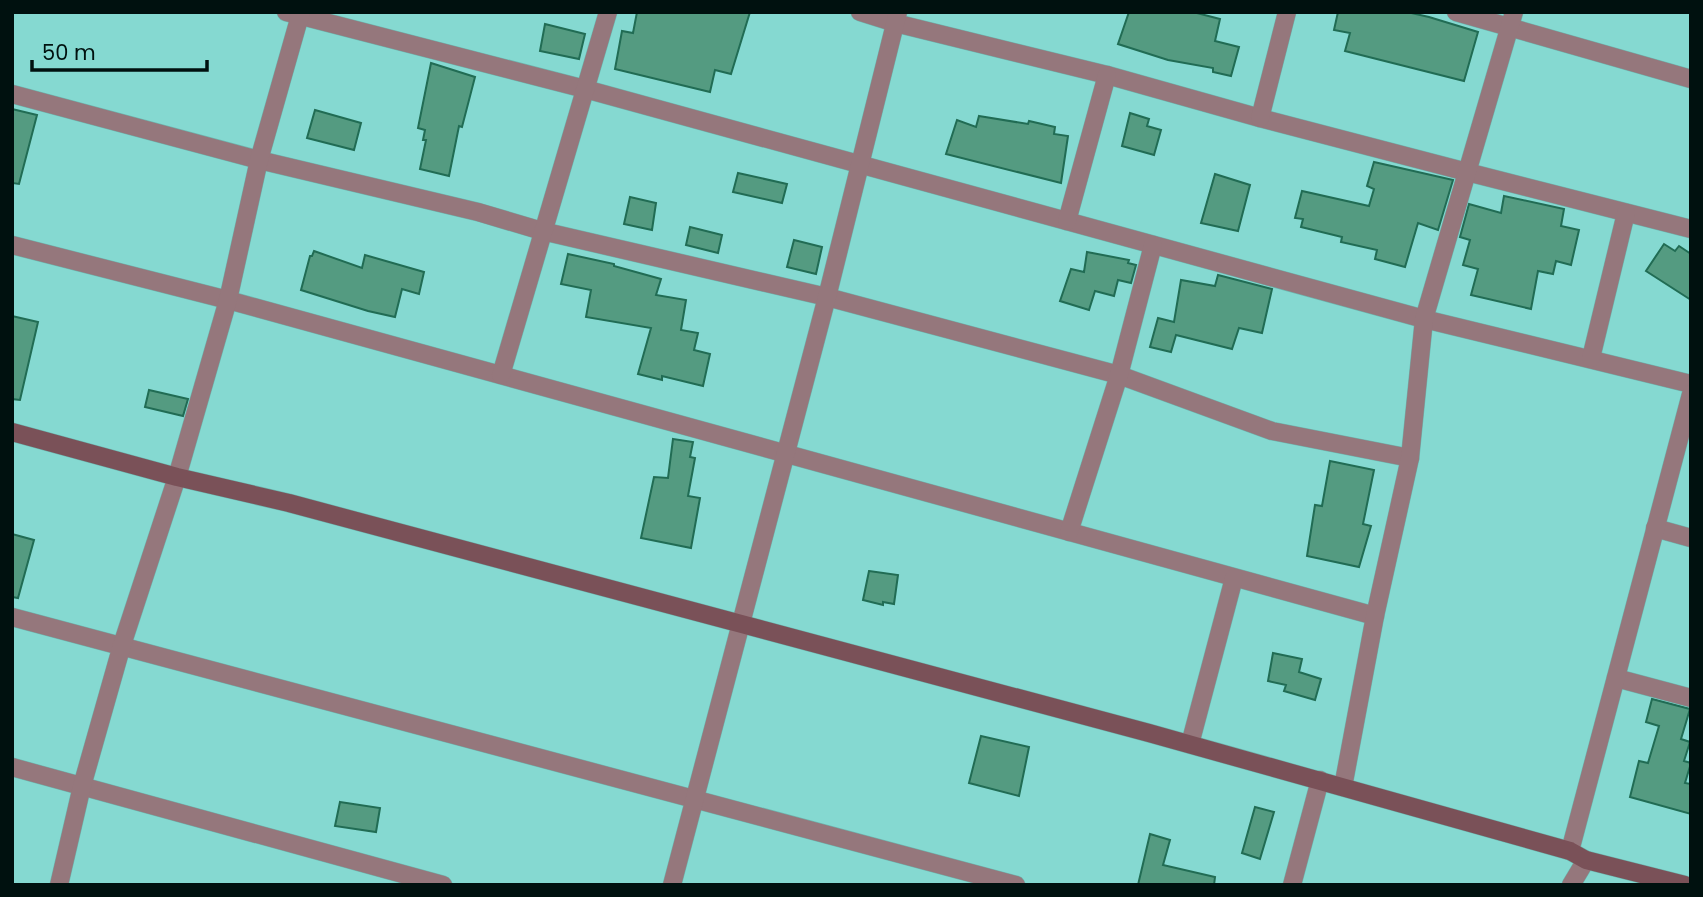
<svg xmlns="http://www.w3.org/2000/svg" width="1703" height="897" viewBox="0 0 1703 897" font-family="Poppins,sans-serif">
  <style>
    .building { fill: #549b81; stroke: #216c54; stroke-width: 2 }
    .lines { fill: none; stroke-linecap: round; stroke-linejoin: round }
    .street-casing { stroke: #6db5ae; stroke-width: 19 }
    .secondary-casing { stroke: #6db5ae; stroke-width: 19 }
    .street { stroke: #95777c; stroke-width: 18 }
    .secondary { stroke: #7a5158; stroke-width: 18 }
  </style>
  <rect width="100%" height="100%" fill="#85d9d1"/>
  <g class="building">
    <path d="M 637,12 L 750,12 L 731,74 L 715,70 L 710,92 L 615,69 L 622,31 L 633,33 Z"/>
    <path d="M 1129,12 L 1193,12 L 1220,19 L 1215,41 L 1239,47 L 1231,76 L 1213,72 L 1213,68 L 1168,60 L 1118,44 Z"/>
    <path d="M 1338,12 L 1407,12 L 1429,17 L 1478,32 L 1464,81 L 1345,51 L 1350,33 L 1334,30 Z"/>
    <path d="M 545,24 L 585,34 L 579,59 L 540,51 Z"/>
    <path d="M 431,63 L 475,77 L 462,127 L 459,126 L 449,176 L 420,169 L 426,140 L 423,140 L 425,130 L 418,128 Z"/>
    <path d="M 12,109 L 37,115 L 19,184 L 12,183 Z"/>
    <path d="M 315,110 L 361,123 L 354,150 L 307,138 Z"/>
    <path d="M 1130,113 L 1149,119 L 1147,126 L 1161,130 L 1154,155 L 1122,146 Z"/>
    <path d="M 979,116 L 1028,124 L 1029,121 L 1055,127 L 1054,134 L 1068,136 L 1061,183 L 946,154 L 957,120 L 976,127 Z"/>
    <path d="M 1374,162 L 1453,180 L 1438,230 L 1418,223 L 1405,267 L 1375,259 L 1377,250 L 1341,242 L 1342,237 L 1301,227 L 1303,219 L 1295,218 L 1302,191 L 1369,206 L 1374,189 L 1367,186 Z"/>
    <path d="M 738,173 L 787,184 L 782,203 L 733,192 Z"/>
    <path d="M 1215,174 L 1250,185 L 1238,231 L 1201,223 Z"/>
    <path d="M 1504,196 L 1564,209 L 1561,226 L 1579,230 L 1571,265 L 1556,261 L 1553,274 L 1538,271 L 1531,309 L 1471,295 L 1478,269 L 1463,265 L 1470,240 L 1460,237 L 1469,204 L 1501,213 Z"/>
    <path d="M 630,197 L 656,203 L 652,230 L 624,224 Z"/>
    <path d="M 690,227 L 722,235 L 718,253 L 686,245 Z"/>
    <path d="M 794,240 L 822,247 L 816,274 L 787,267 Z"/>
    <path d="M 1664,244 L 1675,251 L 1679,246 L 1691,254 L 1691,300 L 1646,271 Z"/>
    <path d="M 314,251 L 362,268 L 365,255 L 424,272 L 419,294 L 402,289 L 395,317 L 368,311 L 301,290 L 310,256 L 312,256 Z"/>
    <path d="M 1087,252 L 1129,260 L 1128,263 L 1136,265 L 1131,283 L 1118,280 L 1114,296 L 1095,291 L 1089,310 L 1060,301 L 1071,269 L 1084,272 Z"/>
    <path d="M 568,254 L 614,264 L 614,266 L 661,279 L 656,295 L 686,300 L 681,330 L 698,333 L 694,350 L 710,354 L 703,386 L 662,376 L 662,380 L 638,374 L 651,328 L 586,317 L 591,290 L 561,284 Z"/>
    <path d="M 1218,275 L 1272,289 L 1262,333 L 1239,328 L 1232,349 L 1176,335 L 1171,352 L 1150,347 L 1158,318 L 1174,322 L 1181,280 L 1215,286 Z"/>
    <path d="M 12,316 L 38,322 L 20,400 L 12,399 Z"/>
    <path d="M 149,390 L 188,399 L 183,416 L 145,407 Z"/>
    <path d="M 673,439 L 693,442 L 690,457 L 695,458 L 688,496 L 700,498 L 691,548 L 641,538 L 654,477 L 668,478 Z"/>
    <path d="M 1330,461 L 1374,470 L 1363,524 L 1371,526 L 1359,567 L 1307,556 L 1315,505 L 1322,506 Z"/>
    <path d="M 12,534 L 34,540 L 18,598 L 12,597 Z"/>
    <path d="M 869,571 L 898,575 L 894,604 L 883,602 L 883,605 L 863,600 Z"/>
    <path d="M 1273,653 L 1302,659 L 1299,672 L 1321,679 L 1315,700 L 1284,691 L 1286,685 L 1268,681 Z"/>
    <path d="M 1652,699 L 1690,709 L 1681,739 L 1690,742 L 1684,761 L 1691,763 L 1685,783 L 1691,784 L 1691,814 L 1630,797 L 1639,761 L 1648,763 L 1659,726 L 1646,722 Z"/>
    <path d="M 981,736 L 1029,747 L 1019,796 L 969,783 Z"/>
    <path d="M 340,802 L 380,808 L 376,832 L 335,826 Z"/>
    <path d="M 1255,807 L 1274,812 L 1260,859 L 1242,853 Z"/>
    <path d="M 1150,834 L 1170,840 L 1163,865 L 1215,877 L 1214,885 L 1138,885 Z"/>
  </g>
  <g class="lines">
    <defs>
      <g id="street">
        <path d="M 286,12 L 585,89 L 1424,319 L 1691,384"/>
        <path d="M 860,12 L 895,23 L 1107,75 L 1260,118 L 1467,172 L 1691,229"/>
        <path d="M 1456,12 L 1691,79"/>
        <path d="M 12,94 L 259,160 L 478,212 L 542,231 L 827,297 L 1119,375 L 1272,431 L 1410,458"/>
        <path d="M 1260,118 L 1287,12"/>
        <path d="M 1067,221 L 1107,75"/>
        <path d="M 12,245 L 228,300 L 1375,616"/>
        <path d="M 1591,358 L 1626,213"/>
        <path d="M 501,375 L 608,12"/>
        <path d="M 1655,528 L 1691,538"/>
        <path d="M 1069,532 L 1119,375 L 1153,245"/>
        <path d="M 12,617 L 1016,885"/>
        <path d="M 1616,678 L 1691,698"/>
        <path d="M 1190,744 L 1234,578"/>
        <path d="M 12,767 L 443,885"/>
        <path d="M 1343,787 L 1375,616 L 1410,458 L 1424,319 L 1514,12"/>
        <path d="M 1570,851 L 1691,394"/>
        <path d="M 59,885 L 82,786 L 122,645 L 177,477 L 228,300 L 259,160 L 301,12"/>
        <path d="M 672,885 L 827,297 L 898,12"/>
        <path d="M 1292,885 L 1320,780"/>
        <path d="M 1571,885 L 1586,860"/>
      </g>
      <path id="secondary" d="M 12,432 L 177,477 L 289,503 L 1149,733 L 1570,851 L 1586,860 L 1685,885"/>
    </defs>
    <use href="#street" class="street-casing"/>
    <use href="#secondary" class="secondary-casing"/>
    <use href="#street" class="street"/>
    <use href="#secondary" class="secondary"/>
  </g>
  <rect width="1703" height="897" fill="none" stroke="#00110f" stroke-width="28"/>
  <path d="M32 60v10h175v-10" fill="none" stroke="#00110f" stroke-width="3.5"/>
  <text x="42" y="60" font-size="21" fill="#00110f" stroke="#85d9d1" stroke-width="5" paint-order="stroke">50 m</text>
</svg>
